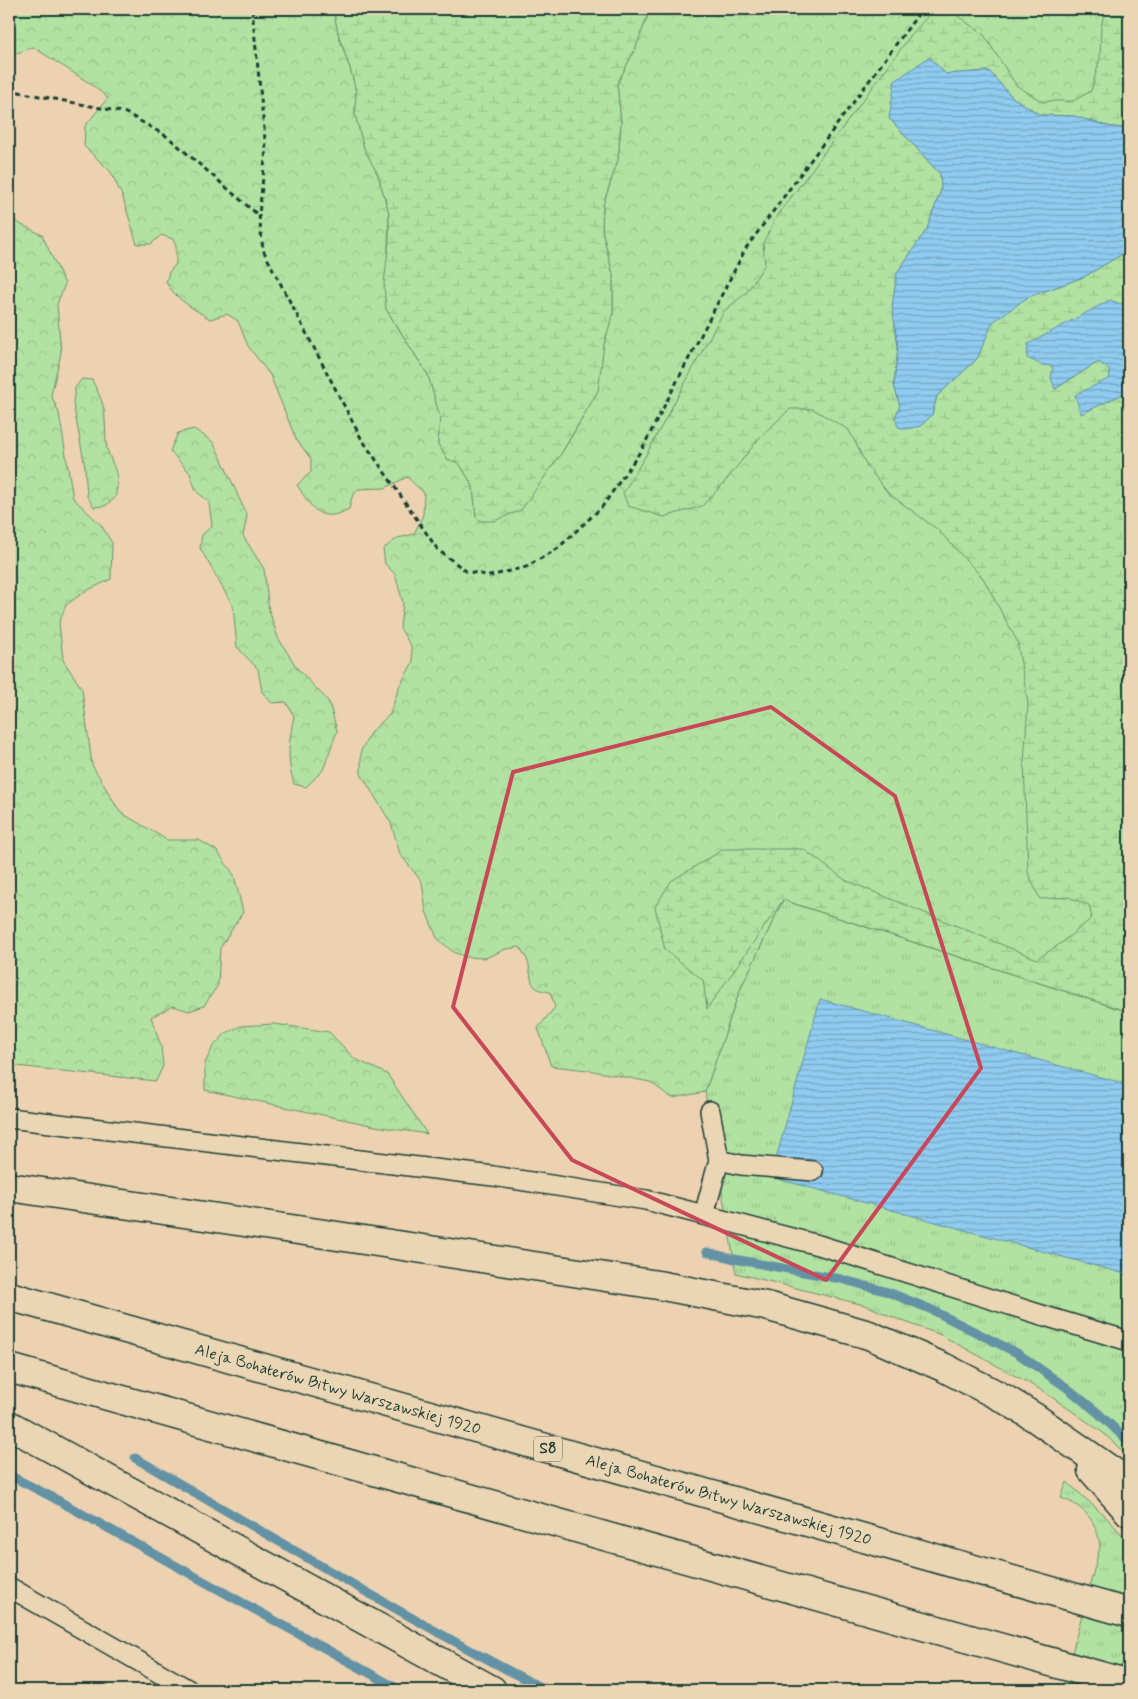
<svg xmlns="http://www.w3.org/2000/svg" width="1138" height="1699" viewBox="0 0 1138 1699" font-family="Mynerve,sans-serif">
  <style>
    .grass { fill: url(#grass-tufts); stroke: #68906a }
    .forest { fill: url(#forest-crowns); stroke: #68906a }
    .wetland { fill: url(#wetland-marsh); stroke: #68906a }
    .water { fill: url(#water-rules); stroke: #6392a5 }
    .lines { fill: none; stroke-linecap: round; stroke-linejoin: round }
    .stream { stroke: #6392a5; stroke-width: 9 }
    .lane-casing { stroke: #1f3d34; stroke-width: 22 }
    .highway-casing { stroke: #1f3d34; stroke-width: 31 }
    .path { stroke: #1f3d34; stroke-width: 3; stroke-dasharray: 5 4; stroke-linecap: butt }
    .lane { stroke: #ead6b4; stroke-width: 19 }
    .highway { stroke: #ead6b4; stroke-width: 28 }
    .marked { fill: none; stroke: #c84859; stroke-width: 4; stroke-linejoin: round }
    .labels { text-anchor: middle; dominant-baseline: central; stroke-width: 4; stroke-linejoin: round; paint-order: stroke }
    .shield { fill: #ead6b4; stroke: #5c6b5a; stroke-width: 1 }
    .shield-label { font-size: 15px; font-weight: bold; fill: #1f3d34 }
    .street-label { font-size: 16px; fill: #1f3d34; stroke: #ead6b4 }
  </style>
  <defs>
    <pattern id="grass-tufts" width="24" height="20" patternUnits="userSpaceOnUse" patternTransform="scale(1.25)"><rect width="24" height="20" fill="#b2e2a1"/><path d="M3 7l-1-3M5 7V3M7 7l1-3M15 17l-1-3M17 17v-4M19 17l1-3" fill="none" stroke="#99c38b"/></pattern>
    <pattern id="forest-crowns" width="20" height="18" patternUnits="userSpaceOnUse" patternTransform="scale(1.25)"><rect width="20" height="18" fill="#b2e2a1"/><path d="M2 6a3 3 0 1 1 6 0M12 15a3 3 0 1 1 6 0" fill="none" stroke="#99c38b"/></pattern>
    <pattern id="wetland-marsh" width="20" height="14" patternUnits="userSpaceOnUse" patternTransform="scale(1.25)"><rect width="20" height="14" fill="#b2e2a1"/><path d="M1 5h8M5 5V1M11 12h8M15 12V8" fill="none" stroke="#99c38b"/></pattern>
    <pattern id="water-rules" width="6" height="5" patternUnits="userSpaceOnUse" patternTransform="scale(1.25)"><rect width="6" height="5" fill="#90cbf0"/><path d="M0 2.5h6" fill="none" stroke="#75a6c3"/></pattern>
  </defs>
  <rect width="100%" height="100%" fill="#ecd2b1"/>
  <filter id="ink" filterUnits="userSpaceOnUse"><feTurbulence type="fractalNoise" baseFrequency=".02" numOctaves="2"/><feDisplacementMap in="SourceGraphic" scale="10" xChannelSelector="R" yChannelSelector="G"/><feConvolveMatrix kernelMatrix="1 2 1 2 8 2 1 2 1" color-interpolation-filters="sRGB"/></filter>
  <g filter="url(#ink)">
    <g class="grass">
      <path d="M 783,900 L 1129,1012 L 1129,1457 L 1102,1432 L 1043,1391 L 941,1335 L 897,1319 L 868,1306 L 736,1273 L 705,1092 L 739,992 Z"/>
      <path d="M 1067,1482 L 1106,1517 L 1129,1542 L 1129,1690 L 1062,1690 L 1100,1547 C 1098,1523 1085,1506 1061,1498 Z"/>
    </g>
    <g class="forest">
      <path d="M 9,9 L 333,9 L 339,37 L 350,68 L 356,91 L 355,114 L 364,148 L 378,175 L 389,213 L 386,309 L 428,375 L 440,417 L 438,444 L 447,459 L 459,463 L 473,486 L 476,517 L 541,481 L 561,454 L 582,419 L 613,314 L 613,275 L 602,230 L 603,205 L 618,160 L 621,122 L 617,84 L 636,47 L 650,9 L 1129,9 L 1129,1012 L 783,900 L 739,992 L 705,1092 L 672,1098 L 650,1082 L 588,1070 L 551,1066 L 538,1028 L 555,1007 L 550,992 C 529,989 532,982 529,965 C 527,958 523,952 520,947 L 506,949 L 485,958 L 466,957 L 453,952 L 437,938 L 426,911 L 422,882 L 400,854 L 391,823 L 361,774 L 361,751 L 370,733 L 390,714 L 399,687 L 413,662 L 411,646 L 400,628 L 403,603 L 395,574 L 385,564 L 383,549 L 398,538 L 414,534 L 423,515 L 424,493 L 407,477 L 385,488 L 358,489 L 352,497 L 349,509 C 320,525 312,508 297,485 L 311,472 L 311,459 L 296,439 L 270,375 L 248,346 L 238,321 L 227,314 L 210,319 C 194,309 175,299 166,282 L 169,272 L 176,264 L 176,247 L 173,239 L 161,235 L 151,244 L 137,244 L 123,198 L 111,172 L 84,146 L 85,126 L 108,98 L 91,84 L 33,47 L 9,56 Z"/>
      <path d="M 9,213 L 18,223 L 42,235 L 65,284 L 57,304 L 61,353 L 51,395 L 59,413 L 73,498 L 101,525 L 112,543 L 111,579 L 84,592 L 66,605 L 59,623 L 63,660 L 82,689 L 92,765 L 120,812 L 167,840 L 199,840 L 217,851 L 234,875 L 243,912 L 220,948 L 218,985 L 204,1006 L 189,1011 L 173,1006 L 151,1017 L 161,1046 L 163,1066 L 156,1081 L 17,1066 L 9,1063 Z"/>
      <path d="M 82,379 L 92,380 C 99,394 105,405 105,421 C 106,430 105,440 107,449 C 114,470 121,474 115,498 L 105,506 L 94,507 L 87,496 L 85,467 L 73,403 L 75,388 Z"/>
      <path d="M 194,429 L 213,442 L 223,462 L 247,516 L 243,536 L 264,569 L 269,610 L 278,638 L 297,668 L 329,702 L 337,731 L 323,770 L 306,787 L 294,784 C 286,759 289,741 294,716 L 286,702 L 272,703 L 262,692 L 258,669 L 237,647 L 233,606 L 200,548 L 202,535 L 212,526 L 209,502 L 196,491 L 190,473 L 170,451 L 178,433 Z"/>
      <path d="M 274,1024 L 329,1032 L 355,1059 L 387,1074 L 427,1134 L 375,1126 L 205,1090 L 205,1063 L 213,1047 L 226,1033 L 241,1026 Z"/>
    </g>
    <g class="wetland">
      <path d="M 333,9 L 650,9 L 636,47 L 617,84 L 621,122 L 618,160 L 603,205 L 602,230 L 613,275 L 613,314 L 604,344 L 598,391 L 561,454 L 521,510 L 494,521 L 481,521 L 476,517 L 473,486 L 459,463 L 447,459 L 438,444 L 440,417 L 428,375 L 386,309 L 384,284 L 389,242 L 389,213 L 378,175 L 364,148 L 355,114 L 356,91 L 350,68 L 339,37 Z"/>
      <path d="M 1105,9 L 1129,9 L 1129,129 L 1107,126 L 1074,116 L 1040,115 L 1012,97 L 989,71 L 946,74 L 889,118 L 940,174 L 941,190 L 927,229 L 897,273 L 893,306 L 898,347 L 894,385 L 900,406 L 895,418 L 932,415 L 937,396 L 977,359 L 992,322 L 1028,297 L 1084,277 L 1129,250 L 1129,299 L 1042,365 L 1054,366 L 1055,389 L 1098,362 L 1109,369 L 1111,378 L 1081,414 L 1129,391 L 1129,1012 L 783,900 L 707,1009 L 703,980 L 665,950 L 655,907 L 671,881 L 724,849 L 803,849 L 845,880 L 1037,959 L 1060,944 L 1092,918 L 1089,905 L 1068,897 L 1040,899 L 1028,873 L 1024,762 L 1028,703 L 1017,641 L 983,578 L 938,530 L 888,493 L 867,466 L 849,430 L 813,409 L 790,409 L 761,436 L 723,484 L 702,506 L 664,517 L 628,506 L 623,493 L 646,455 L 724,311 L 747,292 L 765,264 L 763,243 L 776,218 L 911,35 L 929,15 L 955,14 L 984,35 L 1016,85 L 1041,101 L 1073,101 L 1091,91 L 1100,58 L 1101,27 Z"/>
    </g>
    <g class="water">
      <path d="M 929,57 L 946,74 L 989,71 L 1012,97 L 1040,115 L 1074,116 L 1107,126 L 1129,129 L 1129,250 L 1084,277 L 1028,297 L 993,322 L 977,359 L 937,396 L 932,415 L 921,426 L 906,429 L 898,427 L 895,418 L 900,406 L 894,385 L 898,347 L 892,306 L 897,273 L 927,229 L 941,190 L 940,174 L 889,118 L 895,81 Z"/>
      <path d="M 1129,299 L 1129,316 L 1124,319 L 1126,326 L 1129,329 L 1129,358 L 1126,361 L 1129,367 L 1129,391 L 1081,414 L 1075,395 L 1110,378 L 1109,369 L 1098,362 L 1055,389 L 1051,378 L 1053,366 L 1042,365 L 1027,358 L 1028,344 L 1110,300 L 1121,304 Z"/>
      <path d="M 820,999 L 1129,1085 L 1129,1275 L 771,1177 Z"/>
    </g>
    <g class="lines">
      <g class="stream">
        <path d="M 707,1252 L 734,1259 L 841,1279 L 888,1292 L 930,1309 L 1017,1353 L 1066,1387 L 1097,1412 L 1129,1442"/>
        <path d="M 135,1458 C 271,1536 407,1619 546,1690"/>
        <path d="M 9,1475 L 50,1496 L 400,1690"/>
      </g>
      <defs>
        <g id="lane">
          <path d="M 9,1118 L 493,1176 L 646,1200 L 822,1246 L 1048,1317 L 1129,1341"/>
          <path d="M 719,1160 L 741,1165 L 813,1171"/>
          <path d="M 704,1215 L 719,1160 L 710,1111"/>
          <path d="M 9,1587 L 189,1690"/>
        </g>
        <g id="highway">
          <path d="M 9,1187 L 318,1233 L 658,1285 L 766,1306 L 869,1335 L 943,1367 L 1003,1398 L 1034,1417 L 1129,1483"/>
          <path id="s1" d="M 9,1296 L 1129,1613"/>
          <path d="M 9,1368 L 1129,1684"/>
          <path d="M 9,1425 L 492,1690"/>
          <path d="M 1092,1470 L 1129,1512"/>
        </g>
      </defs>
      <use href="#lane" class="lane-casing"/>
      <use href="#highway" class="highway-casing"/>
      <g class="path">
        <path d="M 252,9 L 266,149 L 259,215 L 263,250 L 361,438 L 438,550 L 466,571 L 490,576 L 526,567 L 557,549 L 602,507 L 642,449 L 746,248 L 922,9"/>
        <path d="M 9,90 L 126,113 L 168,137 L 258,215"/>
      </g>
      <use href="#lane" class="lane"/>
      <use href="#highway" class="highway"/>
    </g>
  </g>
  <path class="marked" d="M 771,707 L 895,796 L 981,1068 L 826,1280 L 572,1160 L 453,1007 L 513,772 Z"/>
  <g class="labels">
    <rect class="shield" x="534" y="1436.5" width="28" height="25" rx="4"/>
    <g class="shield-label">
      <text x="548" y="1449">S8</text>
    </g>
    <g class="street-label">
      <text stroke="none"><textPath href="#s1" startOffset="342">Aleja Bohaterów Bitwy Warszawskiej 1920</textPath></text>
      <text stroke="none"><textPath href="#s1" startOffset="748">Aleja Bohaterów Bitwy Warszawskiej 1920</textPath></text>
    </g>
  </g>
  <rect width="1138" height="1699" fill="none" stroke="#ead6b4" stroke-width="30"/>
  <rect x="15" y="15" width="1108" height="1669" fill="none" stroke="#1f3d34" stroke-width="2" filter="url(#ink)"/>
</svg>
